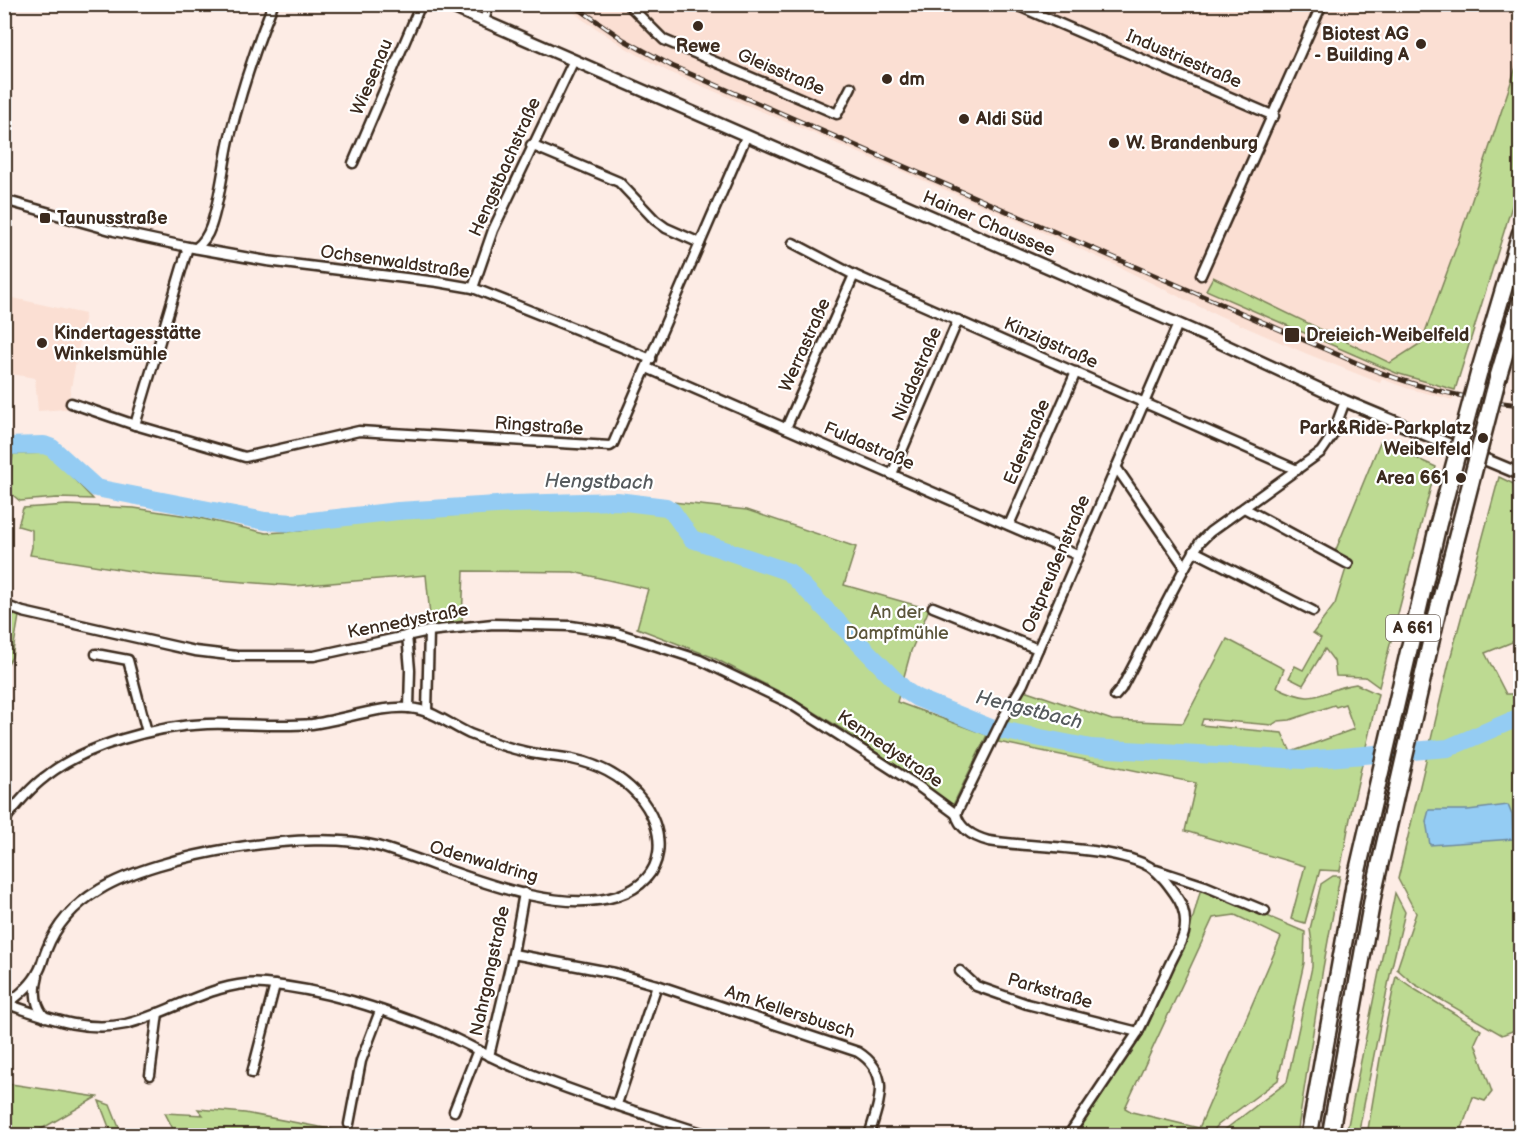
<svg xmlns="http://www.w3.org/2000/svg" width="1525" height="1140" viewBox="0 0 1525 1140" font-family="'Balsamiq Sans',sans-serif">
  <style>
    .built { fill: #fbdfd3 }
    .green { fill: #bdda92; stroke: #7c8258; stroke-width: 1.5; fill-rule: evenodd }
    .water { fill: #94ccf3; stroke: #708b9e; stroke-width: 1.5 }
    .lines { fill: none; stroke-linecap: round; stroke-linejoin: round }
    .river { stroke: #94ccf3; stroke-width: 18 }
    .minor-casing { stroke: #3b2a1e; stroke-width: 13 }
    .tertiary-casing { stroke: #3b2a1e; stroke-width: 15 }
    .motorway-casing { stroke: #3b2a1e; stroke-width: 20 }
    .minor { stroke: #fff; stroke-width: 8 }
    .tertiary { stroke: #fff; stroke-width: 10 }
    .motorway { stroke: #fff; stroke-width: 15 }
    .rail-casing { stroke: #3b2a1e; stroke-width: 5 }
    .rail { stroke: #fff; stroke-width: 3; stroke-dasharray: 9; stroke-linecap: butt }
    .motorway-bridge-casing { stroke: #3b2a1e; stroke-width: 20; stroke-linecap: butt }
    .motorway-bridge { stroke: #fff; stroke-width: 15 }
    .poi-dot { fill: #3b2a1e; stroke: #fff; stroke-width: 2 }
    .labels { text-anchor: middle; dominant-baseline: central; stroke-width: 4.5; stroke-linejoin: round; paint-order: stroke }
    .shield { fill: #fff; stroke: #766a62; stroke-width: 1.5 }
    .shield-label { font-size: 16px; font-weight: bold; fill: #3b2a1e }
    .poi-label { font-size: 18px; font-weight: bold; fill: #3b2a1e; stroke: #fff; text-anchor: start }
    .street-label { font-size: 18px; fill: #3b2a1e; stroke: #fff }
    .park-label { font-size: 18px; fill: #5c563b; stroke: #fff }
    .water-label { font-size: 20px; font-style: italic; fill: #565b5e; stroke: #fff }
  </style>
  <rect width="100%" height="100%" fill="#fdece5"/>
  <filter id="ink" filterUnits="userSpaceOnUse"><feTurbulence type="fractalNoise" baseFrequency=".0167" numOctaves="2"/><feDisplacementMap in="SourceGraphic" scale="12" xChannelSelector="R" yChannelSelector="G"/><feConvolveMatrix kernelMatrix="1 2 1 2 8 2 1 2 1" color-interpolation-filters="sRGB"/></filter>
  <g filter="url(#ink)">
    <g class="built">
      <path d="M 565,5 L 1520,5 L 1520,55 L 1457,245 L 1421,343 L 1390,363 L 1213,277 L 1206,289 L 1396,373 L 1455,390 L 1453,400 L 1406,388 L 1382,379 L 1380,383 L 1305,353 L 1202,308 L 1111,263 L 1004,215 L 667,71 L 626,48 L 582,19 Z"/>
      <path d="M 4,296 L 85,314 L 67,409 L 38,411 L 35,378 L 5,373 Z"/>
    </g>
    <g class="green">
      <path d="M 1520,55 L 1520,180 L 1455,390 L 1396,373 L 1206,290 L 1213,277 L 1390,363 L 1421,343 L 1457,245 Z"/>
      <path d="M 1380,442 L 1436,467 L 1379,687 L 1365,677 L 1336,676 L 1334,661 L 1325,649 L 1303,685 L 1289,678 L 1295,666 L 1303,670 L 1321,638 L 1313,633 L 1335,604 L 1349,559 L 1335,552 Z"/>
      <path d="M 49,453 L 93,499 L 57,498 L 20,501 L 9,492 L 13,454 Z"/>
      <path d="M 1499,477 L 1520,487 L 1520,639 L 1485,653 L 1506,694 L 1520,694 L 1520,1028 L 1502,1035 L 1414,984 L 1397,969 L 1416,913 L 1398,879 L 1449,663 Z"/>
      <path d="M 607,495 L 747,510 L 856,547 L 844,585 L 929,609 L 911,651 L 897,702 L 987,735 L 953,805 L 842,729 L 788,696 L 712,657 L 637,628 L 648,589 L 573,572 L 464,571 L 462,621 L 431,626 L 426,575 L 295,586 L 156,575 L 30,555 L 32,547 L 32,530 L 18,526 L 23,508 L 67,505 L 134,508 L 195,517 L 266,533 L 300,531 L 356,521 L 458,515 L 454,502 Z"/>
      <path d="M 5,611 L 19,616 L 12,657 L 5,668 Z"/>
      <path d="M 1227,639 L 1284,669 L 1277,687 C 1319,708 1317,690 1356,684 L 1378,694 L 1352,808 L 1340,871 L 1320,870 L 1305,923 L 1291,919 L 1305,866 L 1185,831 L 1196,783 L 998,742 L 1024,690 L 1112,720 L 1183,723 ZM 1345,704 L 1354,729 L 1291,752 L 1282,733 L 1201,725 L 1203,719 L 1272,725 L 1278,721 L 1290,720 L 1334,705 L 1336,707 Z"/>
      <path d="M 1333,876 L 1340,876 L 1323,968 L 1297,1135 L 1218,1135 L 1287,1082 L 1312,967 L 1312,943 L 1310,929 L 1321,884 Z"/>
      <path d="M 1201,888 L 1305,932 L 1304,963 L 1278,1080 L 1218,1125 L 1210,1135 L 1075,1136 L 1146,1030 L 1190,929 ZM 1235,915 L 1281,937 L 1199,1128 L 1132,1112 L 1125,1108 L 1213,918 Z"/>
      <path d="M 1395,893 L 1405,912 L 1390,975 L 1358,1135 L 1346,1135 Z"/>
      <path d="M 1396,976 L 1416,990 L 1481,1030 L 1475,1043 L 1492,1092 L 1485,1101 L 1473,1097 L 1460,1134 L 1464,1135 L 1367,1135 L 1385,1029 Z"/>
      <path d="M 4,1083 L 97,1097 L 31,1135 L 5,1135 Z"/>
      <path d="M 99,1101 L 110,1105 L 122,1135 L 112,1135 Z"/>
      <path d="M 198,1109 L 245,1113 L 361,1135 L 176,1135 L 165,1113 L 203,1115 Z"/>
    </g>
    <path class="water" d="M 1508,805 L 1512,815 L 1513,839 L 1430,845 L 1426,821 L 1429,810 L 1468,810 Z"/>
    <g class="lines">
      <path class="river" d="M 4,446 L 44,445 L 52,448 L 96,488 L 265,521 L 294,523 L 398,511 L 513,504 L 617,501 L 666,507 L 672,511 L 692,539 L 789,572 L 906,691 L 917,698 L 991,728 L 1091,748 L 1304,760 L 1448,748 L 1520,717"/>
      <defs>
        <g id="minor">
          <path d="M 628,4 L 664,40 L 837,114 L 851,87"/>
          <path d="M 1014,4 L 1274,116"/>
          <path d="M 484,21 L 489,4"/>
          <path d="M 531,145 L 619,182 L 655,220 L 666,228 L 700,243"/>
          <path d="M 353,163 L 421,4"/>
          <path d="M 4,200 L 114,231 L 188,247 L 267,261 L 438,282 L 473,288 L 651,359"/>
          <path d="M 793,243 L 854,275 L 1297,470"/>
          <path d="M 188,247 L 135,425 L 245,457 L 359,431 L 610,446 L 613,444 L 746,137"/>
          <path d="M 196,248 C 204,242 208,235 211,226 C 220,199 223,168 229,140 C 240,94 255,49 273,4"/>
          <path d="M 1201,275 L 1322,4"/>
          <path d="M 473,288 L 493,230 L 573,62"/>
          <path d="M 647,368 L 1077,555"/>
          <path d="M 71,403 L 135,425"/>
          <path d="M 786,428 L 854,275"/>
          <path d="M 1116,467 L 1185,567"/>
          <path d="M 892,474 L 958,320"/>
          <path d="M 1244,508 L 1348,564"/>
          <path d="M 1009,525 L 1076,372"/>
          <path d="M 1194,551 L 1313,611"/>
          <path d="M 4,605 L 23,612 L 195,651 L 237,656 L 314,656 L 429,631 L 493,624 L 571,626 L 617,633 L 700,660 L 789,703 L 918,786 L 956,814"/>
          <path d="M 933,607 L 1038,649"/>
          <path d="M 407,635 L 410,670 L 409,708"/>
          <path d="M 96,654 L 128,660 L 147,732"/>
          <path d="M 1115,696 L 1121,689 L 1185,567 L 1200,542 L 1210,532 L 1321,452 L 1332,436 L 1345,401"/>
          <path d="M 427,712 L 429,631"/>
          <path d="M 956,814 L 1003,718 L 1023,684 L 1178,324"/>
          <path d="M 956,814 C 960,830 974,837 989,841 C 1033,848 1114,846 1150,867 C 1161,874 1168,884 1175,894 C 1183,905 1187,919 1184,933 C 1181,944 1174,955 1169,966 C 1159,988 1149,1010 1138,1032 L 1068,1136"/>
          <path d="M 4,821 C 16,805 29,789 45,777 C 85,745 156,726 207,724 C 242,723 277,727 312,724 C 343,720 387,703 416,709 C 435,712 452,726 470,734 C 488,741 508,748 527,752 C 542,756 557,756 572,759 C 597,764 620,776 637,794 C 669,830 668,880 617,896 C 547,918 445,865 377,846 C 312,828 157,854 99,890 C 75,904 56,925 46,951 C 43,958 42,966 38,972 C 32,985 18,996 7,1004 L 4,1003"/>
          <path d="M 1156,870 L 1205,886 L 1265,911"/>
          <path d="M 513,954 L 615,973 L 657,985 L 858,1052 C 893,1074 878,1104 869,1136"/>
          <path d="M 960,971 L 976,986 L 1027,1004 L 1138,1032"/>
          <path d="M 38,976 C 34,991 34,1005 45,1017"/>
          <path d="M 7,1004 C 46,1017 84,1033 126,1024 C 172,1013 216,979 265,984 C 323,989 382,1009 436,1030 C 462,1041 487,1056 514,1067 C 578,1095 645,1114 711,1136"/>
          <path d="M 489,1056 L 513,954 L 524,893"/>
          <path d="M 252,1073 L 275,985"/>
          <path d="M 150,1075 L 158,1013"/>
          <path d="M 617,1104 L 657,985"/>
          <path d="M 454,1111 L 478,1050"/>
          <path d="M 349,1124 L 361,1061 L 380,1011"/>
        </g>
        <path id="tertiary" d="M 445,4 L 1210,338 L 1345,401 L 1520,474"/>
        <g id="motorway">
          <path d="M 1479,372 L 1520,234"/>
          <path d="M 1498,377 L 1520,303"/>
          <path d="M 1309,1136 L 1354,886"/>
          <path d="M 1330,1136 L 1374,890"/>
        </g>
      </defs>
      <use href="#minor" class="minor-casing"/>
      <use href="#tertiary" class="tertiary-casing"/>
      <use href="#motorway" class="motorway-casing"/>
      <use href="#minor" class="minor"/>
      <use href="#tertiary" class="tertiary"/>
      <use href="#motorway" class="motorway"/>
      <defs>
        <path id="rail" d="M 572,4 L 624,40 L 672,66 L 1357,363 C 1410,386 1463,399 1520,405"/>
      </defs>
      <use href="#rail" class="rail-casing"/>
      <use href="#rail" class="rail"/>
      <defs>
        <g id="motorway-bridge">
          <path d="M 1354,886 L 1438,525 L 1479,372"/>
          <path d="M 1374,890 L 1439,606 L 1498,377"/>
        </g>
      </defs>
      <use href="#motorway-bridge" class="motorway-bridge-casing"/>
      <use href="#motorway-bridge" class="motorway-bridge"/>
    </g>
  </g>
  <g class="poi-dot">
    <circle cx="698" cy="26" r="6"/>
    <circle cx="1421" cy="44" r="6"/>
    <circle cx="887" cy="79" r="6"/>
    <circle cx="964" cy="119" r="6"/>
    <circle cx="1114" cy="143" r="6"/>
    <rect x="39" y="212" width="12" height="12" rx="3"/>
    <rect x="1284" y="327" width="16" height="16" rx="3"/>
    <circle cx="42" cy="343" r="6"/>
    <circle cx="1483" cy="438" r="6"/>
    <circle cx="1461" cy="478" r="6"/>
  </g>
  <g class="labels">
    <rect class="shield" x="1386" y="615" width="54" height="26" rx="4.5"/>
    <g class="shield-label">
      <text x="1413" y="628">A 661</text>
    </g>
    <g class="poi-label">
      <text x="1409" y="34" text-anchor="end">Biotest AG<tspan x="1409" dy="21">- Building A</tspan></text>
      <text x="698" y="46" text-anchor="middle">Rewe</text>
      <text x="899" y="79">dm</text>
      <text x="976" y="119">Aldi Süd</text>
      <text x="1126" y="143">W. Brandenburg</text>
      <text x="57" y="218">Taunusstraße</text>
      <text x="54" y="333">Kindertagesstätte<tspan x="54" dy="21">Winkelsmühle</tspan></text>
      <text x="1306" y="335">Dreieich-Weibelfeld</text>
      <text x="1471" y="428" text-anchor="end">Park&amp;Ride-Parkplatz<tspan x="1471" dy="21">Weibelfeld</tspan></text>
      <text x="1449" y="478" text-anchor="end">Area 661</text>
    </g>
    <g class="street-label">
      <text transform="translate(1184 59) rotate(23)">Industriestraße</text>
      <text transform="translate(781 72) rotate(23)">Gleisstraße</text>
      <text transform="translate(372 77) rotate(-67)">Wiesenau</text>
      <text transform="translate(505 167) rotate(-66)">Hengstbachstraße</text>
      <text transform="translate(989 224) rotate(23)">Hainer Chaussee</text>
      <text transform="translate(395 262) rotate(8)">Ochsenwaldstraße</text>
      <text transform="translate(1051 343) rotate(24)">Kinzigstraße</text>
      <text transform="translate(805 345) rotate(-66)">Werrastraße</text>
      <text transform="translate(917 374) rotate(-67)">Niddastraße</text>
      <text transform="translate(539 426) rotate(4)">Ringstraße</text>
      <text transform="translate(1027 442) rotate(-67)">Ederstraße</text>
      <text transform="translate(869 446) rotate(23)">Fuldastraße</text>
      <text transform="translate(1056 564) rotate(-67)">Ostpreußenstraße</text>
      <text transform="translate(408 621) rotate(-11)">Kennedystraße</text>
      <text transform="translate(890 749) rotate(34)">Kennedystraße</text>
      <text transform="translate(484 862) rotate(16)">Odenwaldring</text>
      <text transform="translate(490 971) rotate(-78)">Nahrgangstraße</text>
      <text transform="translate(1050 991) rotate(16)">Parkstraße</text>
      <text transform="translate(790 1012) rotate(18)">Am Kellersbusch</text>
    </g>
    <g class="park-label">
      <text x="897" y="612">An der<tspan x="897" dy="21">Dampfmühle</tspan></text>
    </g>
    <g class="water-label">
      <text transform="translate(599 482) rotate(1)">Hengstbach</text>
      <text transform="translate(1029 710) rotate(14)">Hengstbach</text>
    </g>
  </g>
  <rect width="1525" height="1140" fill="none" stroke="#fff" stroke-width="24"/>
  <rect x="12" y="12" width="1501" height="1116" fill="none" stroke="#3b2a1e" stroke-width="2" filter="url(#ink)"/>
</svg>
